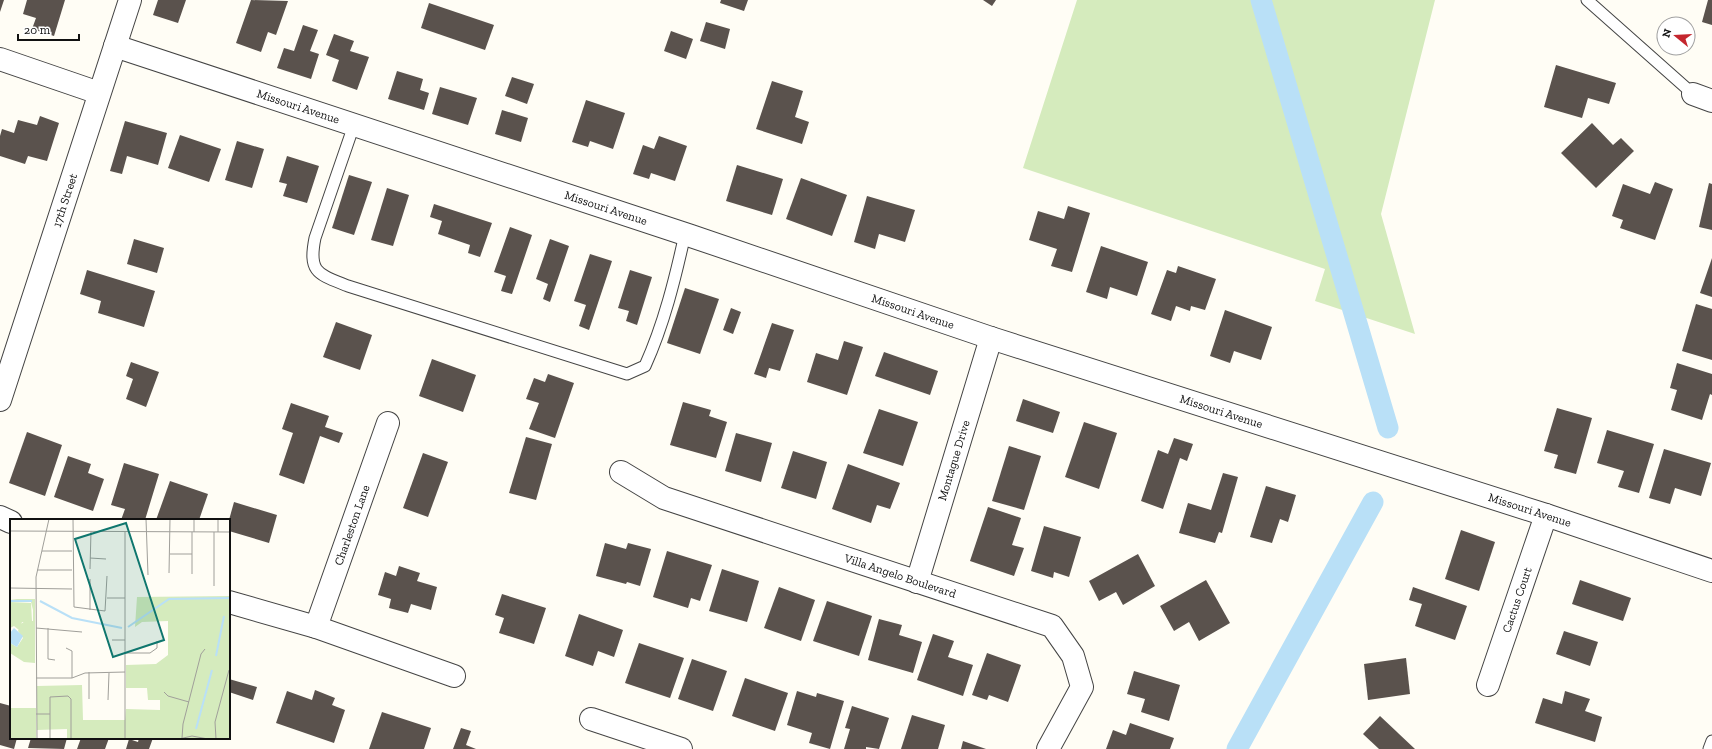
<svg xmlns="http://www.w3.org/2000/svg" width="1712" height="749" viewBox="0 0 1712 749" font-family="'Zilla Slab',serif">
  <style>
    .green { fill: #d5ebbd }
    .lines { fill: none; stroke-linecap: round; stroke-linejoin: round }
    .canal { stroke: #b9e0f7; stroke-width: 21 }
    .building { fill: #5a524d }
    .lane-casing { stroke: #444; stroke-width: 13 }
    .street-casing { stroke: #444; stroke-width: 24 }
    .lane { stroke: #fff; stroke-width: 11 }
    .street { stroke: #fff; stroke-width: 22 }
    .labels { text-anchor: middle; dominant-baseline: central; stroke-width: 4; stroke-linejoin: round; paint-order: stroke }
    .street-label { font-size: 12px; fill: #111; stroke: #fff }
    .inset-river { fill: none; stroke: #b9e0f7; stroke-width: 2 }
    .inset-road { fill: none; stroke: #a09f9a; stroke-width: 1 }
    .view { fill: #0f766e; fill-opacity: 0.15; stroke: #0f766e; stroke-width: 2 }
    .inset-edge { fill: none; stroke: #111; stroke-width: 2 }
  </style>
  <rect width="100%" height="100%" fill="#fffdf5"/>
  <path class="green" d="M 1077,0 L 1435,0 L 1381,214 L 1415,334 L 1315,301 L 1325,269 L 1023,168 Z"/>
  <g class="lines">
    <g class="canal">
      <path d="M 1261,0 L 1388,428"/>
      <path d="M 1237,749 L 1373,502"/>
    </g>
  </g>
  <g class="building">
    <path d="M 0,0 L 4,0 L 0,12 Z"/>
    <path d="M 27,0 L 65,0 L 54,36 L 32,29 L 36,18 L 23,14 Z"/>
    <path d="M 158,0 L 186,0 L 178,23 L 153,15 Z"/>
    <path d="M 251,0 L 288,1 L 276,35 L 268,32 L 261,52 L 236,43 Z"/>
    <path d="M 721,0 L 748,0 L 744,11 L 720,3 Z"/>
    <path d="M 983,0 L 996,0 L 992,6 Z"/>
    <path d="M 1708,0 L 1712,0 L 1712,25 L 1702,22 Z"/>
    <path d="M 429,3 L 494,25 L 485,50 L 421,28 Z"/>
    <path d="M 706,22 L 730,29 L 725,49 L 700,41 Z"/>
    <path d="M 303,25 L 318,30 L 310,51 L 319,54 L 311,79 L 277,68 L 284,48 L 294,51 Z"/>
    <path d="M 671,31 L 693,39 L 686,59 L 664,51 Z"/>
    <path d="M 334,34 L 354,41 L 350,51 L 369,57 L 357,90 L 332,81 L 339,60 L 326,55 Z"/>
    <path d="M 1556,65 L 1616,83 L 1609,104 L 1588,98 L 1582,118 L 1544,107 Z"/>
    <path d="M 397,71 L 423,79 L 420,90 L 429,93 L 424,110 L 388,99 Z"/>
    <path d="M 512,77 L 534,84 L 527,104 L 505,96 Z"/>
    <path d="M 772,81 L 803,91 L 795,117 L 809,122 L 802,144 L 756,129 Z"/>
    <path d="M 440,87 L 477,98 L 468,125 L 432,114 Z"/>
    <path d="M 586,100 L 625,113 L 613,149 L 590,141 L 588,147 L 572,142 Z"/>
    <path d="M 502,110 L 528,118 L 521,142 L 495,134 Z"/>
    <path d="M 40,116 L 59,123 L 47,161 L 28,156 L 25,164 L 0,156 L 0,136 L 2,129 L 14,133 L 18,120 L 37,125 Z"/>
    <path d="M 125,121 L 167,133 L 158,165 L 127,156 L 122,174 L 110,171 Z"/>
    <path d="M 1592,123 L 1613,145 L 1621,138 L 1634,151 L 1596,188 L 1561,153 Z"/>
    <path d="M 180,135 L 221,149 L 209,182 L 168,168 Z"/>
    <path d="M 659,136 L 687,146 L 675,181 L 651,173 L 649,179 L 633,174 L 643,145 L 654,149 Z"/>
    <path d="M 237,141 L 264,149 L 252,188 L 225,180 Z"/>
    <path d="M 287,156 L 319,166 L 307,203 L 283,196 L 287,184 L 279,182 Z"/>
    <path d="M 737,165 L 783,179 L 772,215 L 726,201 Z"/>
    <path d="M 349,175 L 372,182 L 354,235 L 332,228 Z"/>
    <path d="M 801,178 L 847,195 L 832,236 L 786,219 Z"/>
    <path d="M 1655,182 L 1673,189 L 1655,240 L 1620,228 L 1623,220 L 1612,216 L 1623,184 L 1650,194 Z"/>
    <path d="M 1709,183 L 1712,184 L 1712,230 L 1699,227 Z"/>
    <path d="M 387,188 L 409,195 L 393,246 L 371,240 Z"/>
    <path d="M 867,196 L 915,210 L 905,242 L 879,234 L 875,249 L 854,242 Z"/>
    <path d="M 434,204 L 492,223 L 480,257 L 468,253 L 470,245 L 438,234 L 442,221 L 430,217 Z"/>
    <path d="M 1068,206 L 1090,213 L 1072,272 L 1051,266 L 1057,249 L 1029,240 L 1038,211 L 1064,219 Z"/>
    <path d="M 510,227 L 532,235 L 512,294 L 501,291 L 506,276 L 494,272 Z"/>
    <path d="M 134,239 L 164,248 L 157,273 L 127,264 Z"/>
    <path d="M 550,239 L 569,246 L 550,302 L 543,299 L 548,284 L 536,279 Z"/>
    <path d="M 1101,246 L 1148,262 L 1137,296 L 1110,287 L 1107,299 L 1086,292 Z"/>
    <path d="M 590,254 L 612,261 L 589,330 L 579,326 L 586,305 L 574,301 Z"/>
    <path d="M 1712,258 L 1712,297 L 1700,293 Z"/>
    <path d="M 1178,266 L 1216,279 L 1205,310 L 1191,306 L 1190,311 L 1176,306 L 1171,321 L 1151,314 L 1167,270 L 1176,273 Z"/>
    <path d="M 87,270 L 155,291 L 144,327 L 98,313 L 101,301 L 80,294 Z"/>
    <path d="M 630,270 L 652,277 L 637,325 L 626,321 L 629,311 L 618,308 Z"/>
    <path d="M 685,288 L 719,299 L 700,354 L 667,343 Z"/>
    <path d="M 1696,304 L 1712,309 L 1712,360 L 1682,351 Z"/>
    <path d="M 731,308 L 741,312 L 733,334 L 723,330 Z"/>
    <path d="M 1225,310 L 1272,327 L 1261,360 L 1234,351 L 1230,363 L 1210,356 Z"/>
    <path d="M 336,322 L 372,335 L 360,370 L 323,357 Z"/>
    <path d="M 772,323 L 794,330 L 780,371 L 769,368 L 766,378 L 754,374 Z"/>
    <path d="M 844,341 L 863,347 L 847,395 L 807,382 L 816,353 L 838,360 Z"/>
    <path d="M 884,352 L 938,371 L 930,395 L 875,376 Z"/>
    <path d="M 432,359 L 476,375 L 463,412 L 419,396 Z"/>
    <path d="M 131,362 L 159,372 L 146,407 L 126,399 L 133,379 L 126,376 Z"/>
    <path d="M 1677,363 L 1712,374 L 1712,395 L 1710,394 L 1702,420 L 1671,410 L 1677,390 L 1670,388 Z"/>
    <path d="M 548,374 L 574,383 L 555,438 L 529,429 L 539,403 L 526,399 L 534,378 L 545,382 Z"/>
    <path d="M 1023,399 L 1060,412 L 1053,433 L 1016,421 Z"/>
    <path d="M 683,402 L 711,410 L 709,416 L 727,422 L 716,458 L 670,445 Z"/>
    <path d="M 291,403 L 329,416 L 325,427 L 343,433 L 339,443 L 320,436 L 304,484 L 279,475 L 293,433 L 282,429 Z"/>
    <path d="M 1557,408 L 1592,418 L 1576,474 L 1554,468 L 1558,455 L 1544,451 Z"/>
    <path d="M 879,409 L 918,422 L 903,466 L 863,453 Z"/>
    <path d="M 1084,422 L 1117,433 L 1099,489 L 1065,477 Z"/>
    <path d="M 1607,430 L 1654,444 L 1639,493 L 1618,487 L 1624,471 L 1597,463 Z"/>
    <path d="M 27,432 L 62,445 L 45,496 L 9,483 Z"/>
    <path d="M 736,433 L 772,443 L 761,482 L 725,471 Z"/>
    <path d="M 526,437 L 552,444 L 536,500 L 509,493 Z"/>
    <path d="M 1174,438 L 1193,444 L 1187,461 L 1180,458 L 1163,509 L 1141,501 L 1158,450 L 1168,454 Z"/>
    <path d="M 1009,446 L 1041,456 L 1024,510 L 992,501 Z"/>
    <path d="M 1664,449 L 1711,463 L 1701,496 L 1675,488 L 1670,504 L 1649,498 Z"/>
    <path d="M 793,451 L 827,462 L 816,499 L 781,488 Z"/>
    <path d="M 423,453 L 448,462 L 428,517 L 403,508 Z"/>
    <path d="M 68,456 L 91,464 L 88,473 L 104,479 L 93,511 L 54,497 Z"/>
    <path d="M 124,463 L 159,474 L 145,520 L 121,520 L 125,509 L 111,505 Z"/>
    <path d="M 848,464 L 900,483 L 890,509 L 877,505 L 871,523 L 832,509 Z"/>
    <path d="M 1223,473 L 1238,477 L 1222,533 L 1219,532 L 1215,543 L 1179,533 L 1188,503 L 1211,510 Z"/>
    <path d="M 170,481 L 208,494 L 199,520 L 156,520 Z"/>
    <path d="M 1266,486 L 1296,495 L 1288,522 L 1280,519 L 1272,543 L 1250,537 Z"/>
    <path d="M 234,502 L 277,515 L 269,543 L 229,531 L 229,520 Z"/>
    <path d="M 988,507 L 1021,518 L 1012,545 L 1024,548 L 1014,576 L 970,561 Z"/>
    <path d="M 1044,526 L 1081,537 L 1069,577 L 1054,572 L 1053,578 L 1031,571 Z"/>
    <path d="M 1461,530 L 1495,542 L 1479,591 L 1445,579 Z"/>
    <path d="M 605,543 L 626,549 L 628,543 L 651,549 L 640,586 L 627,582 L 626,584 L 596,576 Z"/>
    <path d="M 667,551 L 712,565 L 700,601 L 691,598 L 688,608 L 653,597 Z"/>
    <path d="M 1138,554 L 1155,586 L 1123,605 L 1116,592 L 1099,601 L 1089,581 Z"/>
    <path d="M 399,566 L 420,573 L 417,581 L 437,587 L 431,610 L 411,604 L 408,613 L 389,608 L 391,599 L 378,595 L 385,572 L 396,576 Z"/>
    <path d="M 722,569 L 759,581 L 747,622 L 709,611 Z"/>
    <path d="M 1206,580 L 1230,623 L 1199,641 L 1189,622 L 1174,631 L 1160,606 Z"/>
    <path d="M 1580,580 L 1631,598 L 1623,621 L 1572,604 Z"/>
    <path d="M 779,587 L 815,600 L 801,641 L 764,628 Z"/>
    <path d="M 1413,587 L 1467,606 L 1455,640 L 1415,626 L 1422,604 L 1409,600 Z"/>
    <path d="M 502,594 L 546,608 L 534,644 L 499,633 L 504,618 L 495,615 Z"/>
    <path d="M 827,601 L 872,616 L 859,656 L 813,641 Z"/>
    <path d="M 579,614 L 623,630 L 614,657 L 598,651 L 593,666 L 565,656 Z"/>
    <path d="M 879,619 L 902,625 L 899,635 L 922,642 L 913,673 L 868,660 Z"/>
    <path d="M 1564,631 L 1598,642 L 1590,666 L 1556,654 Z"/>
    <path d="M 933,634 L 954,641 L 948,657 L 973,665 L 963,696 L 917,680 Z"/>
    <path d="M 639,643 L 684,658 L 670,698 L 625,683 Z"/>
    <path d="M 987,653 L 1021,665 L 1008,702 L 989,695 L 987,700 L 972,695 Z"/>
    <path d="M 1406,658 L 1410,694 L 1368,700 L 1364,664 Z"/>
    <path d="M 692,659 L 727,671 L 713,711 L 678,699 Z"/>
    <path d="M 1134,671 L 1180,685 L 1169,721 L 1141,712 L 1145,699 L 1127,694 Z"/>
    <path d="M 745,678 L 788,693 L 775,731 L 732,716 Z"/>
    <path d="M 229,679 L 257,687 L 253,700 L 229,692 Z"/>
    <path d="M 315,690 L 335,698 L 332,705 L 345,710 L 334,743 L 276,723 L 287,691 L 312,700 Z"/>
    <path d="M 797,691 L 816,697 L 817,693 L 844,701 L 830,749 L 809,743 L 812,733 L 787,725 Z"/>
    <path d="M 1565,691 L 1590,699 L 1585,711 L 1602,717 L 1595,742 L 1535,723 L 1543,698 L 1562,704 Z"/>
    <path d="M 0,703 L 11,706 L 11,738 L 17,738 L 14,749 L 0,745 Z"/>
    <path d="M 852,706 L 889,718 L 879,749 L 866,747 L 866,749 L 844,749 L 850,729 L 845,728 Z"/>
    <path d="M 382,712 L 431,728 L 424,749 L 369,749 Z"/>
    <path d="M 912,715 L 945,725 L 938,749 L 901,749 Z"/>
    <path d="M 1380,716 L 1415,749 L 1379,749 L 1363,734 Z"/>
    <path d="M 1130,723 L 1174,738 L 1170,749 L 1106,749 L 1113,730 L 1126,735 Z"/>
    <path d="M 461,728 L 471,731 L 466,745 L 476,749 L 453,749 Z"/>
    <path d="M 31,738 L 67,738 L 64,749 L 28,748 Z"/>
    <path d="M 81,738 L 109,738 L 105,749 L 77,749 Z"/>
    <path d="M 139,738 L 153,738 L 149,749 L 126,749 L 129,739 L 138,742 Z"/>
    <path d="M 963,741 L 986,749 L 961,749 Z"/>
  </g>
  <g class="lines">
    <defs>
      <g id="lane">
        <path d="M 1587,0 L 1693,94"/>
        <path d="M 354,125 L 315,238 C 308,273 318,274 348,286 L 627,374 L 645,366 C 664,324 675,279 685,234"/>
        <path d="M 1709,749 L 1712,741"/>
      </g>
      <g id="street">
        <path id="s1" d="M 115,46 L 691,236 L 991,338 L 1546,515 L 1712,571"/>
        <path d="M 0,59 L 99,93"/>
        <path d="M 1693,94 L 1712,101"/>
        <path id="s2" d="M 0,400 L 130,0"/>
        <path id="s3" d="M 621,472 L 664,498 L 1052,626 L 1073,656 L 1082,687 L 1048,749"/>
        <path d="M 0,517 L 11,522"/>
        <path id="s4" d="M 917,582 L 991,338"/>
        <path d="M 229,602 L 316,627 L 454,676"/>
        <path id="s5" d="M 316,627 L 388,423"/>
        <path id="s6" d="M 1488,685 L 1546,515"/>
        <path d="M 591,719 L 681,749"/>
      </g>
    </defs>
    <use href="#lane" class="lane-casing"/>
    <use href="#street" class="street-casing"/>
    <use href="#lane" class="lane"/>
    <use href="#street" class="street"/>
  </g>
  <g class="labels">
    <g class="street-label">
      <text stroke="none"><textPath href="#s1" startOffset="193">Missouri Avenue</textPath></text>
      <text stroke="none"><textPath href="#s2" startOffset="210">17th Street</textPath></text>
      <text stroke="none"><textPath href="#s1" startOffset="517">Missouri Avenue</textPath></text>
      <text stroke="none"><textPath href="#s1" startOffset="841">Missouri Avenue</textPath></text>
      <text stroke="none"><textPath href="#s1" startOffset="1165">Missouri Avenue</textPath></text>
      <text stroke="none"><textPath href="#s4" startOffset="127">Montague Drive</textPath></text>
      <text stroke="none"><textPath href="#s1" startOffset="1489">Missouri Avenue</textPath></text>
      <text stroke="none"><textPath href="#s5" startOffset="108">Charleston Lane</textPath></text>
      <text stroke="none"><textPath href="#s3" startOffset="299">Villa Angelo Boulevard</textPath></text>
      <text stroke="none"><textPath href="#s6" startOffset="90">Cactus Court</textPath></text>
    </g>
  </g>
  <g transform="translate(10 519)">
    <rect width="220" height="220" fill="#fffdf5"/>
    <path d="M 220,77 L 220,220 L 57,220 L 57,210 L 27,211 L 27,167 L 72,166 L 73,201 L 115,201 L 116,190 L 150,191 L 150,181 L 138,181 L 137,169 L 116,169 L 116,146 L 146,145 L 158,136 L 158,102 L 132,103 L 125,108 L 127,78 ZM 0,80 L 25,80 L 25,144 L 14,143 L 0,134 L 0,124 L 7,128 L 13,119 L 8,112 L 11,105 L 15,102 L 23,102 L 23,91 L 21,83 ZM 0,83 L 21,84 L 22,102 L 12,103 L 9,111 L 4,107 L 0,109 ZM 0,189 L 26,189 L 26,220 L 0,220 Z" fill="#d5ebbd"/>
    <path d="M 4,109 L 13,117 L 7,128 L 0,124 L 0,114 Z" fill="#b9e0f7"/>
    <path class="inset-river" d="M 0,82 L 22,82M 30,82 L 62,99 L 112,109M 118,108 L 159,80 L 220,79M 206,137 L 214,97M 186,210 L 202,151"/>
    <path class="inset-road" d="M 63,0 L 64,88 L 95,92 L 97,57M 136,0 L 138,56M 184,0 L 184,13M 0,12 L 220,13M 204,13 L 204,67M 208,13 L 208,0M 32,32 L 62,32M 160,35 L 182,35M 80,39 L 96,40M 80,50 L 81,12M 27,51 L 62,51M 159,54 L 160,0M 182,55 L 182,13M 0,69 L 62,70M 97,79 L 115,79M 80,91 L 80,60M 26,109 L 72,113M 38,109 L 38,140 L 45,141M 102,121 L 115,121M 56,129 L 62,132 L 62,159M 115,134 L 140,134 L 147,129 L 147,122M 26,159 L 62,159 L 75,154 L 115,153M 154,173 L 158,177 L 179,183M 79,180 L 79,153M 98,181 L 99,154M 26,195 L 40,195M 172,219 L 173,205 L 191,135 L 195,130M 27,220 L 26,58 L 39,0M 40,220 L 40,178 L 58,177 L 61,180 L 61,220M 115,220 L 115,12M 169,220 L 182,217 L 198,220M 206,220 L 205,203 L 219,151"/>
    <path class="view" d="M 116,4 L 154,121 L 103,138 L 65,20 Z"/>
    <rect width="220" height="220" class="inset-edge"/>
  </g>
  <g transform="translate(1676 36) rotate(288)"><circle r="19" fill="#ffffff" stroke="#a0a0a0"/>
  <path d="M0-3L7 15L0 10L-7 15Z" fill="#c4262e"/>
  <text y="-6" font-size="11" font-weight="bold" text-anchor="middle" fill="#111111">N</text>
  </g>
  <path d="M18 34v6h61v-6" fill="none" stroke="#111111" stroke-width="2"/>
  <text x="24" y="34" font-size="12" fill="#111111" stroke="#ffffff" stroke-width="3" paint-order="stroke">20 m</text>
</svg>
